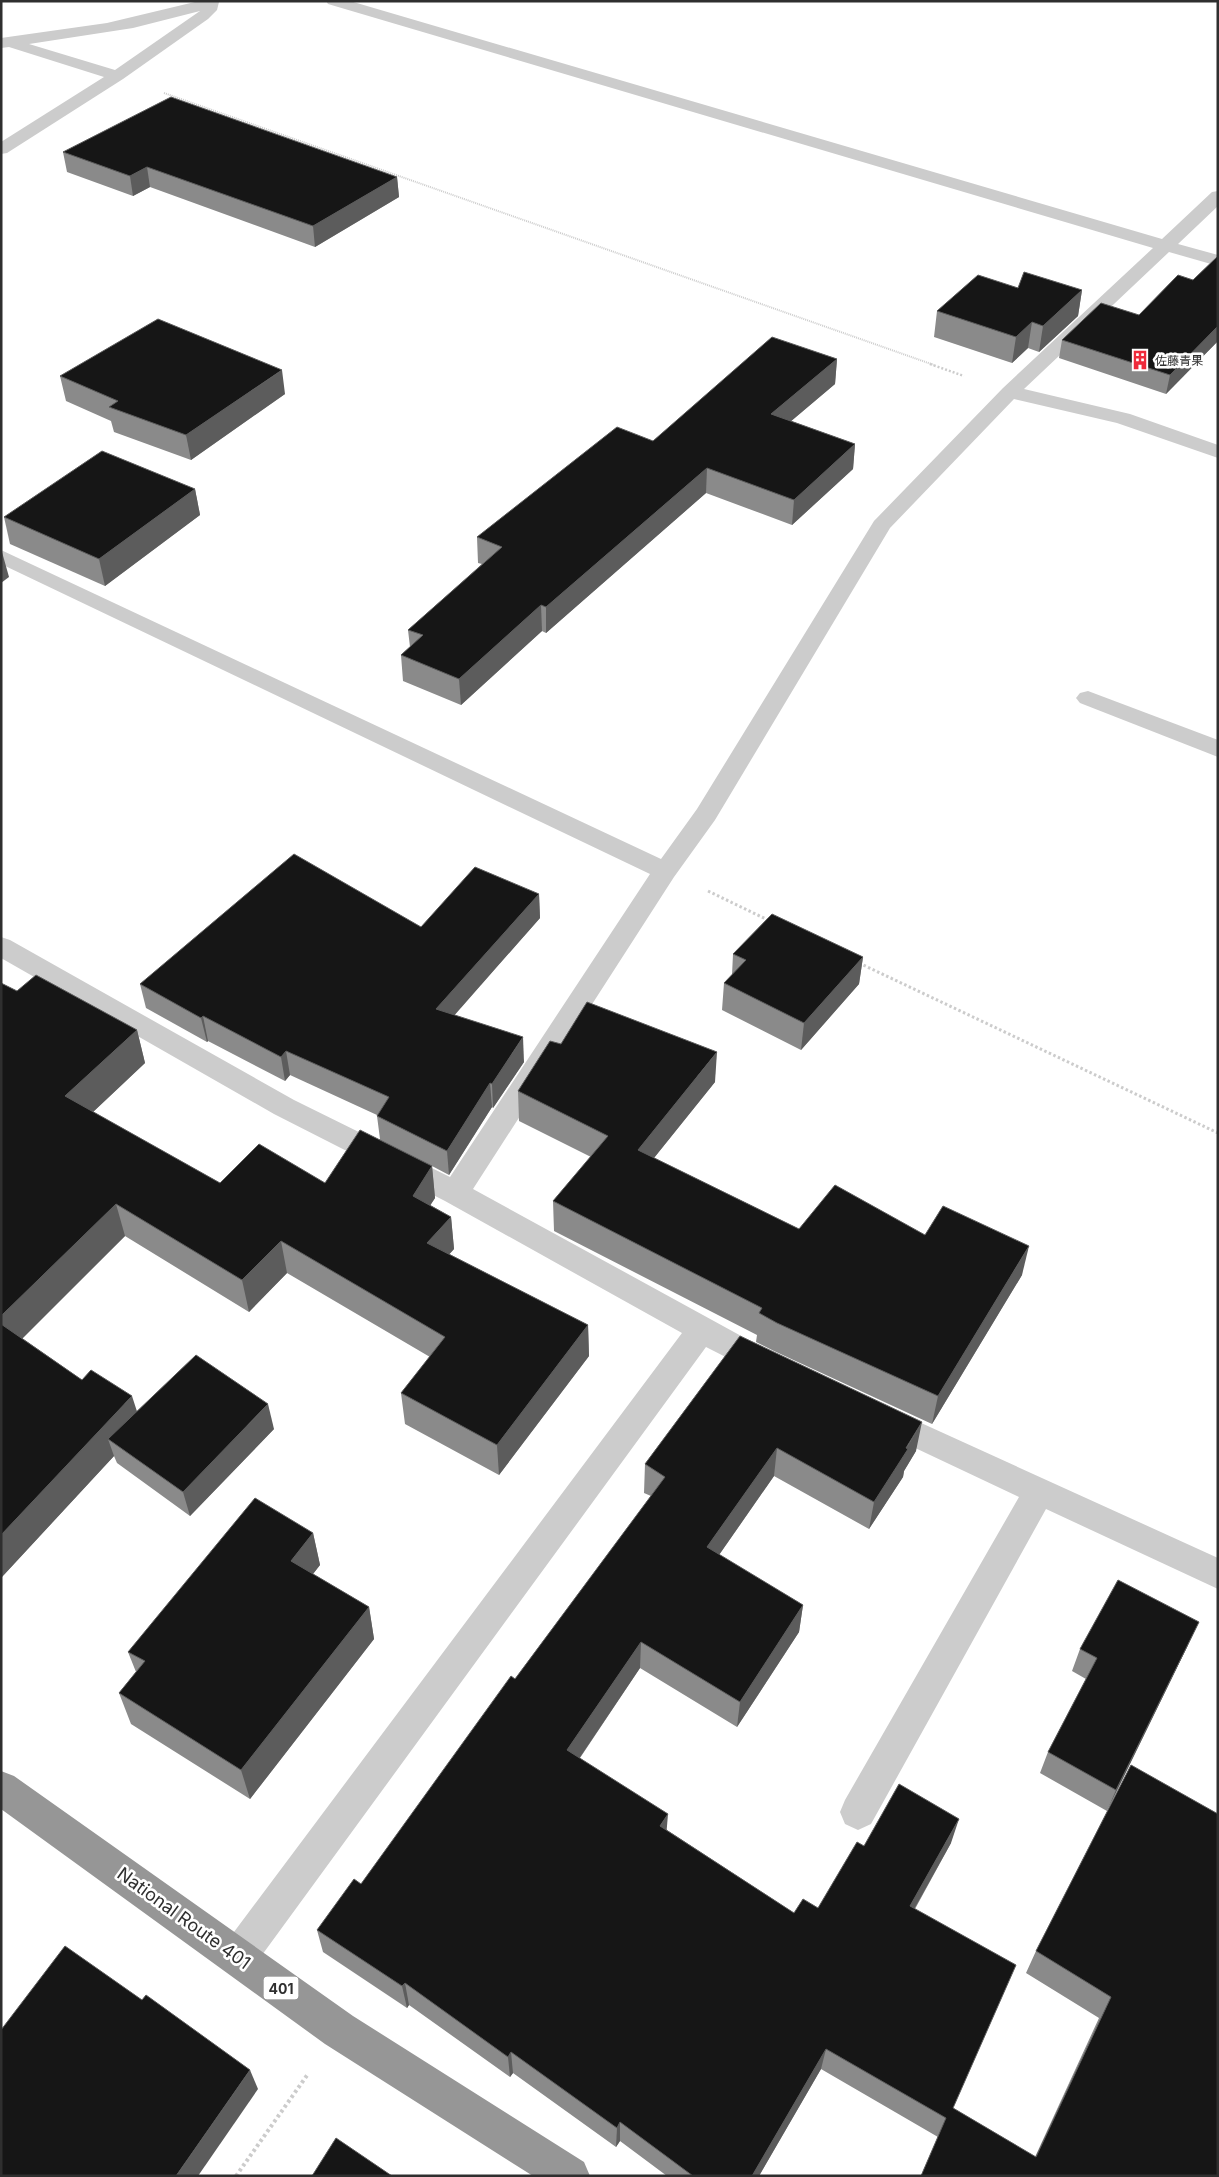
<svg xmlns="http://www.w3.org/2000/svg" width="1219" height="2177" viewBox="0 0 1219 2177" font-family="Inter,'Noto Sans JP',sans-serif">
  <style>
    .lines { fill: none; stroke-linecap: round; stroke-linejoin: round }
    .path-far3 { stroke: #ccc; stroke-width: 2; stroke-dasharray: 1 1; stroke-linecap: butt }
    .path-far2 { stroke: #ccc; stroke-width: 2.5; stroke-dasharray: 2 2; stroke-linecap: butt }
    .path-far1 { stroke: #ccc; stroke-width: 3; stroke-dasharray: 2.5 2.5; stroke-linecap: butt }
    .path { stroke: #ccc; stroke-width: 4; stroke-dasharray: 3 3; stroke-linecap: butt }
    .minor { fill: #ccc; fill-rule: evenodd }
    .highway { fill: #969696; fill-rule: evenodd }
    .wall { fill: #8a8a8a }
    .shaded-wall { fill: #5c5c5c }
    .building { fill: #161616; stroke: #5c5c5c }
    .labels { text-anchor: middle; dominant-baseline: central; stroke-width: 5; stroke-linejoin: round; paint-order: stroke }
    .far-poi-label { font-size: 12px; fill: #2f2f2f; stroke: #fff; text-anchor: start }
    .shield { fill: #fff; stroke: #6d6d6d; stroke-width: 1 }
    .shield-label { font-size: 14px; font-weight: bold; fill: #2f2f2f }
    .near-street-label { font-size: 18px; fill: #2f2f2f; stroke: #fff }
  </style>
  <rect width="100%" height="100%" fill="#fff"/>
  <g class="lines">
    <path class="path-far3" d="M 164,93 L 934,365"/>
    <path class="path-far2" d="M 930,364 L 964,376"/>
    <g class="path-far1">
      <path d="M 708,891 L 770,921"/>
      <path d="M 859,963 L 1218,1133"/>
    </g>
    <path class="path" d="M 236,2176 L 308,2074"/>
    <g class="minor">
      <path d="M 199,1 L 219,2 L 217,10 L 208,19 L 123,79 L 7,153 L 1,154 L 1,142 L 104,77 L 9,47 L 1,48 L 1,38 L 107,23 ZM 200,11 L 115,70 L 29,44 L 133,28 Z"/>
      <path d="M 326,1 L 350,1 L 1162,239 L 1212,192 L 1218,191 L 1218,206 L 1178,244 L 1218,255 L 1218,266 L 1169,252 L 1024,389 L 1130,414 L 1218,445 L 1218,458 L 1117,423 L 1014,399 L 890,528 L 715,820 L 674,877 L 473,1189 L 776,1355 L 780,1364 L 776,1373 L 765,1377 L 706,1347 L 251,1970 L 238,1976 L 225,1970 L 219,1957 L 225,1944 L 682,1333 L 445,1201 L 274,1114 L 1,958 L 1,937 L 10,940 L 294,1100 L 450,1177 L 650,874 L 1,564 L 1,550 L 661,859 L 697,809 L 874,521 L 1003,388 L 1153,248 L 328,4 Z"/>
      <path d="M 1088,691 L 1218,740 L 1218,757 L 1080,703 L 1076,698 L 1080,693 Z"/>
      <path d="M 886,1407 L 1218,1558 L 1218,1589 L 1046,1509 L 871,1824 L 858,1830 L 845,1824 L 840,1812 L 845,1800 L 1019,1497 L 875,1429 L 870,1420 L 875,1411 Z"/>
    </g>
    <path class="highway" d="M 1,1771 L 14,1776 L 353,2016 L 584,2162 L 590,2176 L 533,2176 L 325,2044 L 1,1809 Z"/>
  </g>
  <g class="wall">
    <path d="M 63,152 L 397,177 L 399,197 L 315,247 L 150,187 L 133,196 L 67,172 Z"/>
    <path d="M 1218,256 L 1218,341 L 1166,394 L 1059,358 L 1062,340 L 1139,315 L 1193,280 Z"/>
    <path d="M 1018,288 L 1082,290 L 1078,316 L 1039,352 L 1028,348 L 1012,363 L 934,337 L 937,311 Z"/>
    <path d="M 837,359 L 835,384 L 791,421 L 855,444 L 853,469 L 792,525 L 706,493 L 546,633 L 542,631 L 461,705 L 403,681 L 401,655 L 410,647 L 408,630 L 482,564 L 478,563 L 477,537 L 653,441 Z"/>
    <path d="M 60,376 L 285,394 L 191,460 L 114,432 L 111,421 L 66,401 Z"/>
    <path d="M 195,489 L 200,515 L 105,586 L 10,544 L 4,517 Z"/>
    <path d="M 539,894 L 540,918 L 454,1015 L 524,1062 L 493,1108 L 492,1107 L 449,1175 L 432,1166 L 435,1198 L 430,1205 L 451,1217 L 454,1249 L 449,1254 L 588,1325 L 589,1356 L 499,1475 L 405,1424 L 401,1393 L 430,1357 L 287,1273 L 249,1312 L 125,1236 L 22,1338 L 82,1380 L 137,1411 L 274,1429 L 190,1516 L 117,1463 L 114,1456 L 1,1578 L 17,991 L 137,1030 L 145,1063 L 93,1112 L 220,1183 L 325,1183 L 380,1139 L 377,1116 L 377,1115 L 290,1075 L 285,1081 L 208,1041 L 207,1042 L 146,1008 L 140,984 L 421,927 Z"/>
    <path d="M 733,954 L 863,957 L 859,984 L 801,1050 L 722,1010 L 724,983 L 732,975 Z"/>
    <path d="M 561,1044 L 715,1082 L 654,1158 L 799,1229 L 925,1235 L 1022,1275 L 932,1424 L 774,1351 L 756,1342 L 757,1335 L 554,1231 L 553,1201 L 591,1157 L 519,1121 L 518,1091 Z"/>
    <path d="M 740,1336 L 916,1451 L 904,1471 L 903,1477 L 869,1529 L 774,1476 L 719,1555 L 803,1605 L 799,1632 L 737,1727 L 640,1668 L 580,1758 L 667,1830 L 794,1913 L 818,1908 L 864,1846 L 951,1843 L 915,1909 L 953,2108 L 1035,2157 L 1099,2018 L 1026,1973 L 1036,1951 L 1131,1765 L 1218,2176 L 921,2176 L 938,2137 L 821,2069 L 759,2176 L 667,2176 L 620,2141 L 616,2147 L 513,2073 L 510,2077 L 409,2005 L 407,2008 L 323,1952 L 317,1930 L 361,1884 L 515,1679 L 651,1496 L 644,1493 L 645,1464 Z"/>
    <path d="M 313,1533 L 320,1565 L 313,1574 L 369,1607 L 374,1639 L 250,1799 L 131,1724 L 119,1693 L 136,1672 L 128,1652 Z"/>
    <path d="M 1188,1645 L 1107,1811 L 1040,1773 L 1048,1752 L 1086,1679 L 1072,1671 L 1080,1649 Z"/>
  </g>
  <g class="shaded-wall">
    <path d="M 147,167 L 150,187 L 133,196 L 130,176 Z"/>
    <path d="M 397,177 L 399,197 L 315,247 L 313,226 Z"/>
    <path d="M 1082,290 L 1078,316 L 1039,352 L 1043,326 Z"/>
    <path d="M 1032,322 L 1028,348 L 1012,363 L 1016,337 Z"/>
    <path d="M 1218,326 L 1218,341 L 1166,394 L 1170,375 Z"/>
    <path d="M 837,359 L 835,384 L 770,439 L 771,414 Z"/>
    <path d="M 282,370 L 285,394 L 191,460 L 186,435 Z"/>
    <path d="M 855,444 L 853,469 L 792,525 L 794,500 Z"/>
    <path d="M 707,468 L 706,493 L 546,633 L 546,607 Z"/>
    <path d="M 195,489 L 200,515 L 105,586 L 99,559 Z"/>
    <path d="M 2,552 L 9,577 L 1,583 L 1,553 Z"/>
    <path d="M 541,605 L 542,631 L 461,705 L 459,679 Z"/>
    <path d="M 539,894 L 540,918 L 438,1034 L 436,1009 Z"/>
    <path d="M 863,957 L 859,984 L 801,1050 L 804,1023 Z"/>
    <path d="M 203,1016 L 208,1041 L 207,1042 L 201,1018 Z"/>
    <path d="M 137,1030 L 145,1063 L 75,1129 L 65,1096 Z"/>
    <path d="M 523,1037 L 524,1062 L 493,1108 L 492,1084 Z"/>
    <path d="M 286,1051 L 290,1075 L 285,1081 L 281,1057 Z"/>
    <path d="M 717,1052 L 715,1082 L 637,1179 L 638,1150 Z"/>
    <path d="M 490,1083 L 492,1107 L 449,1175 L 447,1151 Z"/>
    <path d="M 432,1166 L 435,1198 L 416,1228 L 413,1196 Z"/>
    <path d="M 116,1204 L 125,1236 L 9,1352 L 1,1333 L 1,1316 Z"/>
    <path d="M 451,1217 L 454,1249 L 431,1275 L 427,1243 Z"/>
    <path d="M 281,1241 L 287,1273 L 249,1312 L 242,1280 Z"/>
    <path d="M 1029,1246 L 1022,1275 L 932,1424 L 938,1396 Z"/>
    <path d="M 588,1325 L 589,1356 L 499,1475 L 497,1445 Z"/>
    <path d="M 132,1396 L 142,1427 L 108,1439 L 114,1456 L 1,1578 L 1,1535 Z"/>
    <path d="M 268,1404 L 274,1429 L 190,1516 L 183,1492 Z"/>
    <path d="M 922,1422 L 916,1451 L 904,1471 L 903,1477 L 869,1529 L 874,1502 Z"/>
    <path d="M 777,1448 L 774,1476 L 705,1575 L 707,1547 Z"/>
    <path d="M 313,1533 L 320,1565 L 298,1593 L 291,1561 Z"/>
    <path d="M 803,1605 L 799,1632 L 737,1727 L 740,1702 Z"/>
    <path d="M 369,1607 L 374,1639 L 250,1799 L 241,1770 Z"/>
    <path d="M 1199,1622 L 1188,1645 L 1107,1811 L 1116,1790 Z"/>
    <path d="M 641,1642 L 640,1668 L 568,1775 L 567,1750 Z"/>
    <path d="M 668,1814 L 666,1838 L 660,1826 Z"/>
    <path d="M 959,1819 L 951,1843 L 903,1929 L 910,1906 Z"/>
    <path d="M 405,1983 L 409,2005 L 407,2008 L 402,1986 Z"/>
    <path d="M 826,2049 L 821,2069 L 759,2176 L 752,2176 Z"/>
    <path d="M 511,2052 L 513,2073 L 510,2077 L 508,2057 Z"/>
    <path d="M 250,2070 L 258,2089 L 198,2176 L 176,2176 Z"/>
    <path d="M 620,2122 L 620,2141 L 616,2147 L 617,2128 Z"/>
  </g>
  <g class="building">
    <path d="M 171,97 L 397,177 L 313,226 L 147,167 L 130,176 L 63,152 Z"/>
    <path d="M 1218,256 L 1218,326 L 1170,375 L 1062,340 L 1101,303 L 1139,315 L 1178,275 L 1193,280 Z"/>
    <path d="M 1024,272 L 1082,290 L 1043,326 L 1032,322 L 1016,337 L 937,311 L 978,275 L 1018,288 Z"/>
    <path d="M 158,319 L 282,370 L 186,435 L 109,407 L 118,401 L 60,376 Z"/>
    <path d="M 772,337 L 837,359 L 771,414 L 855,444 L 794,500 L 707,468 L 546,607 L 541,605 L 459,679 L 401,655 L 423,635 L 408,630 L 502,547 L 477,537 L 617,427 L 653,441 Z"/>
    <path d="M 102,451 L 195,489 L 99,559 L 4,517 Z"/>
    <path d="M 294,854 L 421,927 L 475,867 L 539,894 L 436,1009 L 523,1037 L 492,1084 L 490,1083 L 447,1151 L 377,1116 L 389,1097 L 286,1051 L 281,1057 L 203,1016 L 201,1018 L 140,984 Z"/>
    <path d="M 772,914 L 863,957 L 804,1023 L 724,983 L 746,960 L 733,954 Z"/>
    <path d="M 36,975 L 137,1030 L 65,1096 L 220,1183 L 259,1144 L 325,1183 L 360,1130 L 432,1166 L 413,1196 L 451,1217 L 427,1243 L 588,1325 L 497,1445 L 401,1393 L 445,1337 L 281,1241 L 242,1280 L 116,1204 L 1,1316 L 1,983 L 17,991 Z"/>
    <path d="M 587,1002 L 717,1052 L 638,1150 L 799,1229 L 835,1185 L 925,1235 L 943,1206 L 1029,1246 L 938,1396 L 777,1323 L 759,1313 L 762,1308 L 553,1201 L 608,1136 L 518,1091 L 550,1041 L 561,1044 Z"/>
    <path d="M 1,1324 L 82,1380 L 91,1370 L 132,1396 L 1,1535 Z"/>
    <path d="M 740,1336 L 922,1422 L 906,1448 L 908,1449 L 874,1502 L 777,1448 L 707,1547 L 803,1605 L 740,1702 L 641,1642 L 567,1750 L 668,1814 L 660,1826 L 794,1913 L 803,1899 L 818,1908 L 857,1842 L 864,1846 L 899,1784 L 959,1819 L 910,1906 L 1016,1965 L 953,2108 L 1036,2157 L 1111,1997 L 1036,1951 L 1131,1765 L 1218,1814 L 1218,2176 L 921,2176 L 946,2118 L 826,2049 L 752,2176 L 693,2176 L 620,2122 L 617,2128 L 511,2052 L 508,2057 L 405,1983 L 402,1986 L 317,1930 L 354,1879 L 361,1884 L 511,1676 L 515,1679 L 665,1477 L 645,1464 Z"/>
    <path d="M 196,1355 L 268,1404 L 183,1492 L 108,1439 Z"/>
    <path d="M 255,1498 L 313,1533 L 291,1561 L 369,1607 L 241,1770 L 119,1693 L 145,1661 L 128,1652 Z"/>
    <path d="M 1118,1580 L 1199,1622 L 1116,1790 L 1048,1752 L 1097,1658 L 1080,1649 Z"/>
    <path d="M 65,1946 L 142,2000 L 146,1995 L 250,2070 L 176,2176 L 1,2176 L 1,2030 Z"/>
    <path d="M 336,2138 L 392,2176 L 312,2176 Z"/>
  </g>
  <defs>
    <symbol id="building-bare" viewBox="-9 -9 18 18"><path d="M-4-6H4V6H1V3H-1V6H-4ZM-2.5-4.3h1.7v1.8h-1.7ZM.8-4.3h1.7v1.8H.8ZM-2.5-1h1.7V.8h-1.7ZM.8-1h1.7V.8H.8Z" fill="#ee2a3b" stroke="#fff" stroke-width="2.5" paint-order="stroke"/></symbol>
  </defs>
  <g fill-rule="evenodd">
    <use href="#building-bare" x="1126" y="346" width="28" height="28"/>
  </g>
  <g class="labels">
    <g class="far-poi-label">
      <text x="1155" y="360">佐藤青果</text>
    </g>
    <rect class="shield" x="263.5" y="1976.5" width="35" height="23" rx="4"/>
    <g class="shield-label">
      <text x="281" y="1988">401</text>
    </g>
    <g class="near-street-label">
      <text transform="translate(184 1918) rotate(36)">National Route 401</text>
    </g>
  </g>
  <rect width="1219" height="2177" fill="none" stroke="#2f2f2f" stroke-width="5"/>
</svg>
